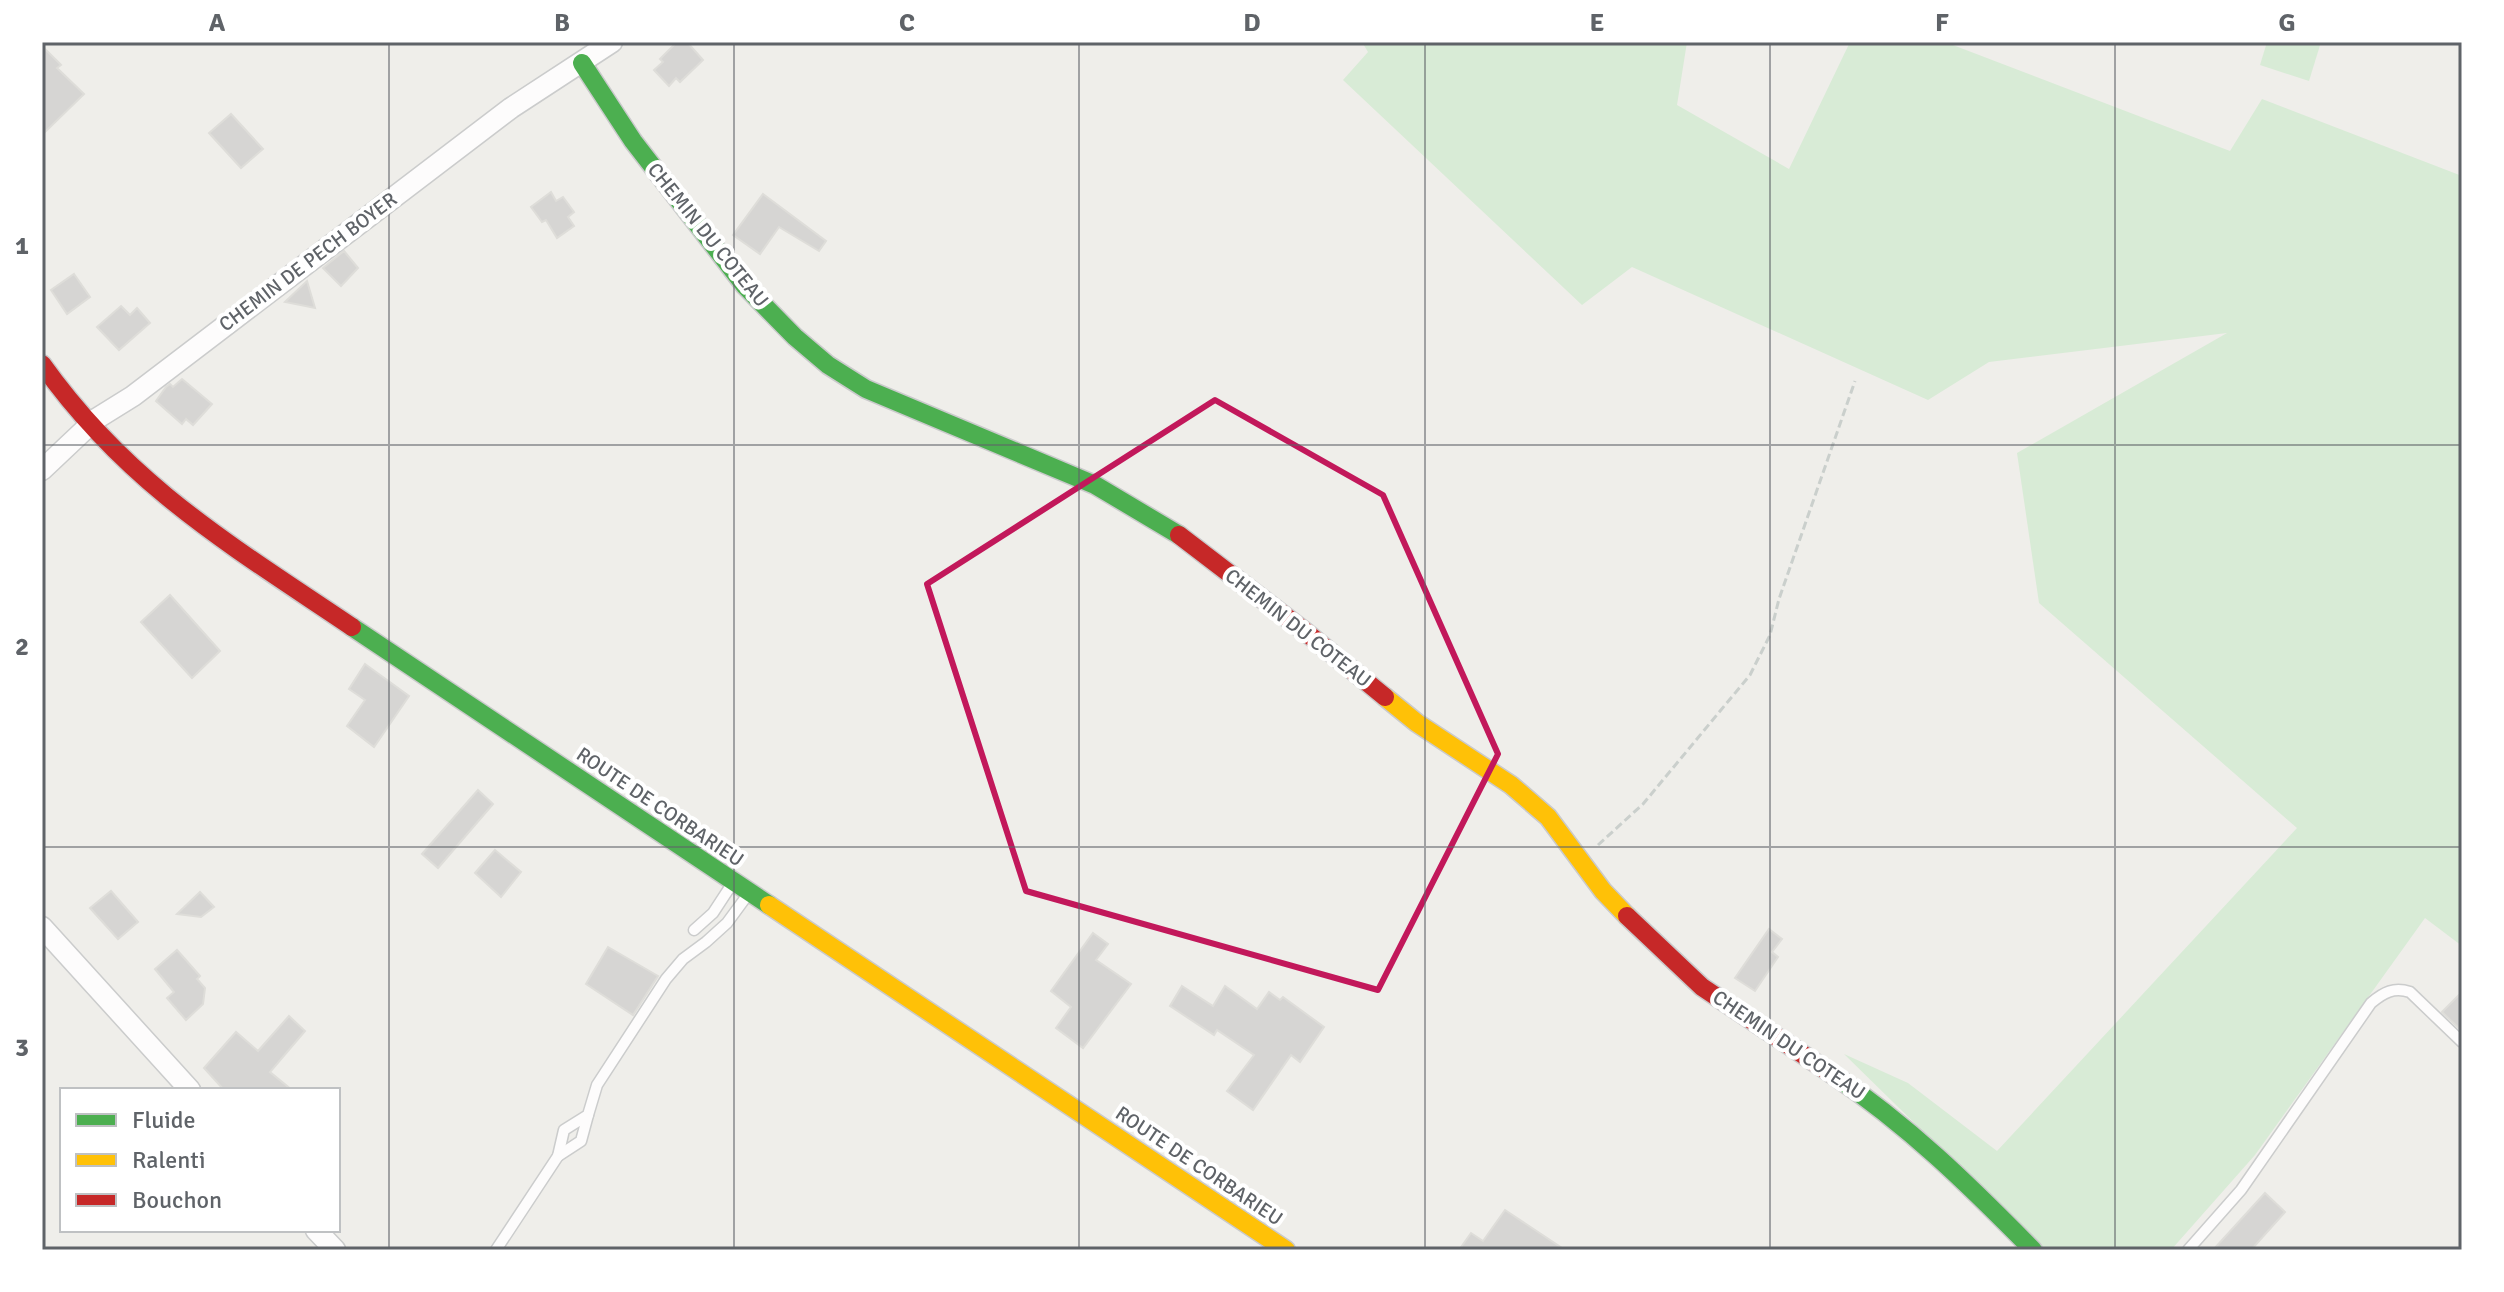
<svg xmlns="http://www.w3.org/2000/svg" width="2504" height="1292" viewBox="0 0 2504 1292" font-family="Signika,sans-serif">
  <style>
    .green { fill: #d8ebd6 }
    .building { fill: #d6d5d3; stroke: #deddd9; stroke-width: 2 }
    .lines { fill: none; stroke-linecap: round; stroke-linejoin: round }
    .lane-casing { stroke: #cbcccc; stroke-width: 13 }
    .street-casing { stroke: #cbcccc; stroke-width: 23 }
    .fast-casing { stroke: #cacacb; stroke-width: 21 }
    .slow-casing { stroke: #cacacb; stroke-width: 21 }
    .jam-casing { stroke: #cacacb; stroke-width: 21 }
    .path { stroke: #cacfcc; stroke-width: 3; stroke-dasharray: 8 4; stroke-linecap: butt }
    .lane { stroke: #fdfcfc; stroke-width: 10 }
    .street { stroke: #fdfcfc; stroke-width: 20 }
    .fast { stroke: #4caf50; stroke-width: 18 }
    .slow { stroke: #ffc107; stroke-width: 18 }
    .jam { stroke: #c62828; stroke-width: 18 }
    .marked { fill: none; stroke: #c2185b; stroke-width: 6; stroke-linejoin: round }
    .grid { fill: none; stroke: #5f6368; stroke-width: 2; stroke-opacity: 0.55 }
    .labels { text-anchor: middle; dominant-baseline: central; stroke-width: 8; stroke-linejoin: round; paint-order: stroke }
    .street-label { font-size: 20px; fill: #5f6368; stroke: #fff }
    .neatline { fill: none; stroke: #5f6368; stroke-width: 3 }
    .grid-label { font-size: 26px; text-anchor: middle; font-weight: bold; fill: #5f6368 }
  </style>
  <rect width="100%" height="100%" fill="#efeeea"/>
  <g class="green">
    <path d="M 1362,42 L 1687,42 L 1677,105 L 1789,169 L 1850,42 L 1945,42 L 2230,151 L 2262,99 L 2462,176 L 2462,946 L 2425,918 L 2255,1155 L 2171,1250 L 2044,1250 L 1844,1054 L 1908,1083 L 1997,1151 L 2297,828 L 2039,603 L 2017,453 L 2227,333 L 1989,362 L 1928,400 L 1632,267 L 1582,305 L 1343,80 L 1368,52 Z"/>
    <path d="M 2267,42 L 2321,42 L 2309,81 L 2260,65 Z"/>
  </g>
  <g class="building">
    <path d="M 677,42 L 687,42 L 703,60 L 680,82 L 676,78 L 669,86 L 654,70 L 663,62 L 660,59 Z"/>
    <path d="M 42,46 L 61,65 L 57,68 L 84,94 L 42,135 Z"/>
    <path d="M 231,114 L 263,149 L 241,168 L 209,133 Z"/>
    <path d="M 551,192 L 556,201 L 563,197 L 574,212 L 568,217 L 574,226 L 557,238 L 546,220 L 542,222 L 531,207 Z"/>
    <path d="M 763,194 L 826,241 L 819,251 L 779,227 L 760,254 L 733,235 Z"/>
    <path d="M 344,251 L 358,268 L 341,286 L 323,268 Z"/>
    <path d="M 74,274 L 90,297 L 67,314 L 51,290 Z"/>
    <path d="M 307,281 L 315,308 L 285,302 Z"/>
    <path d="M 121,306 L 130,315 L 137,308 L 150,323 L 119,350 L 97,327 Z"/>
    <path d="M 182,379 L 212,404 L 193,425 L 186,419 L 182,424 L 156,401 L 166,387 L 170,384 L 173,387 Z"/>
    <path d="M 170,595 L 220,651 L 192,678 L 141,622 Z"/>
    <path d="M 365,664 L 409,696 L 374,747 L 347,726 L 365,700 L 349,689 Z"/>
    <path d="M 478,790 L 493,804 L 438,868 L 422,854 Z"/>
    <path d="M 495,850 L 521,872 L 501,897 L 475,873 Z"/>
    <path d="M 111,891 L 138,922 L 118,939 L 90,908 Z"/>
    <path d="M 200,892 L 214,907 L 201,917 L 177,914 Z"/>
    <path d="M 1769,929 L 1782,939 L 1772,952 L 1778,957 L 1755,991 L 1735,978 Z"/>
    <path d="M 1093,933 L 1108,944 L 1096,960 L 1131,984 L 1083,1048 L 1056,1028 L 1071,1007 L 1051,991 Z"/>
    <path d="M 608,947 L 658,976 L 633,1015 L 586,984 Z"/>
    <path d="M 177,950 L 200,976 L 197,979 L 205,988 L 203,1004 L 186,1020 L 167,998 L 174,992 L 155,969 Z"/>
    <path d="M 1182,986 L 1213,1006 L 1225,986 L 1257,1009 L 1269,992 L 1280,1000 L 1283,997 L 1324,1027 L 1300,1062 L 1291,1055 L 1253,1110 L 1227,1091 L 1254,1055 L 1217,1030 L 1214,1035 L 1170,1006 Z"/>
    <path d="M 2462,992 L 2462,1031 L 2442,1012 Z"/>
    <path d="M 289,1016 L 305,1031 L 270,1072 L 292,1090 L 224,1090 L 204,1068 L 236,1032 L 258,1051 Z"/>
    <path d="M 2265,1193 L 2285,1212 L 2251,1250 L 2213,1250 Z"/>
    <path d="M 1505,1210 L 1565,1250 L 1459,1250 L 1471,1233 L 1483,1241 Z"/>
  </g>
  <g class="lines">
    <defs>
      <g id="lane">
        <path d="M 694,930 L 713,913 L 732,884"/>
        <path d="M 558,1156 L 581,1141 L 588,1115"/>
        <path d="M 496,1250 L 558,1156 L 564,1130 L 588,1115 L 597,1085 L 666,979 L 683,959 L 706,942 L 727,923 L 749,893"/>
        <path d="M 2188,1250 L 2241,1190 L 2371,1003 C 2384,992 2394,987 2410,992 L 2462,1042"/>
      </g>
      <g id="street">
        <path d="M 42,470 L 96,419 L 133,396 L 511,108 L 612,42"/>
        <path d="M 42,927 L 190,1090"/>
        <path d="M 316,1230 L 335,1250"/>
      </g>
      <g id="fast">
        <path d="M 582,63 L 633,141 L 745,286 L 795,337 L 828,365 L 866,389 L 1095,485 L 1179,535"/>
        <path d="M 352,627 L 769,905"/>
        <path d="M 1832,1074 C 1909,1126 1968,1184 2033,1250"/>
      </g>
      <g id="slow">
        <path d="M 1385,697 L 1417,723 L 1511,785 L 1548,817 L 1603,891 L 1627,916"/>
        <path d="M 769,905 L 1286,1250"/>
      </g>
      <g id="jam">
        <path d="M 42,364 C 128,485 232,546 352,627"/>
        <path d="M 1179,535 L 1307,633 L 1385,697"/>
        <path d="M 1627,916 L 1702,987 L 1832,1074"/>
      </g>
    </defs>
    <use href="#lane" class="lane-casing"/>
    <use href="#street" class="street-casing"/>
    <use href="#fast" class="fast-casing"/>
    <use href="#slow" class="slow-casing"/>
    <use href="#jam" class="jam-casing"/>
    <path class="path" d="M 1598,845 L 1643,804 L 1750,675 L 1770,635 L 1779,599 L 1855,381"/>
    <use href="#lane" class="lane"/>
    <use href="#street" class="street"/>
    <use href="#fast" class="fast"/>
    <use href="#slow" class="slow"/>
    <use href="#jam" class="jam"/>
  </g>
  <path class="marked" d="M 1215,400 L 1383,495 L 1498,754 L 1378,990 L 1026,891 L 927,584 Z"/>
  <path class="grid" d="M 389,42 L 389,1250M 734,42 L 734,1250M 1079,42 L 1079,1250M 1425,42 L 1425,1250M 1770,42 L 1770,1250M 2115,42 L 2115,1250M 42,445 L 2462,445M 42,847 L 2462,847"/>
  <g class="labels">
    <g class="street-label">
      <text transform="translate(708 235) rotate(51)">CHEMIN DU COTEAU</text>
      <text transform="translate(308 262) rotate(-37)">CHEMIN DE PECH BOYER</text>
      <text transform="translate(1298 628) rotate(38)">CHEMIN DU COTEAU</text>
      <text transform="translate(660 807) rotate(34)">ROUTE DE CORBARIEU</text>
      <text transform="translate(1789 1045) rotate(34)">CHEMIN DU COTEAU</text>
      <text transform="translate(1199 1166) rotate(34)">ROUTE DE CORBARIEU</text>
    </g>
  </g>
  <rect width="2504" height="1292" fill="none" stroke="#ffffff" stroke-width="88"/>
  <rect x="60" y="1088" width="280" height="144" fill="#ffffff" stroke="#bfc1c3" stroke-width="2"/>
  <rect x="76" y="1114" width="40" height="12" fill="#4caf50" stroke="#bfc1c3" stroke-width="2"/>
  <text x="132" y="1128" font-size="24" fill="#5f6368">Fluide</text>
  <rect x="76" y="1154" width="40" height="12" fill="#ffc107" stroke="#bfc1c3" stroke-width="2"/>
  <text x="132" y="1168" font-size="24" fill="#5f6368">Ralenti</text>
  <rect x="76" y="1194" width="40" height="12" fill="#c62828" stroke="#bfc1c3" stroke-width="2"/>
  <text x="132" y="1208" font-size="24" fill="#5f6368">Bouchon</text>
  <rect x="44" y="44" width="2416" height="1204" class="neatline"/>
  <g class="grid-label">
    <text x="217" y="31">A</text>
    <text x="562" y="31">B</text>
    <text x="907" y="31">C</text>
    <text x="1252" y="31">D</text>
    <text x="1597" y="31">E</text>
    <text x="1942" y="31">F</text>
    <text x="2287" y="31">G</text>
    <text x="22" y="254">1</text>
    <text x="22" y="655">2</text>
    <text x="22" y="1056">3</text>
  </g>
</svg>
